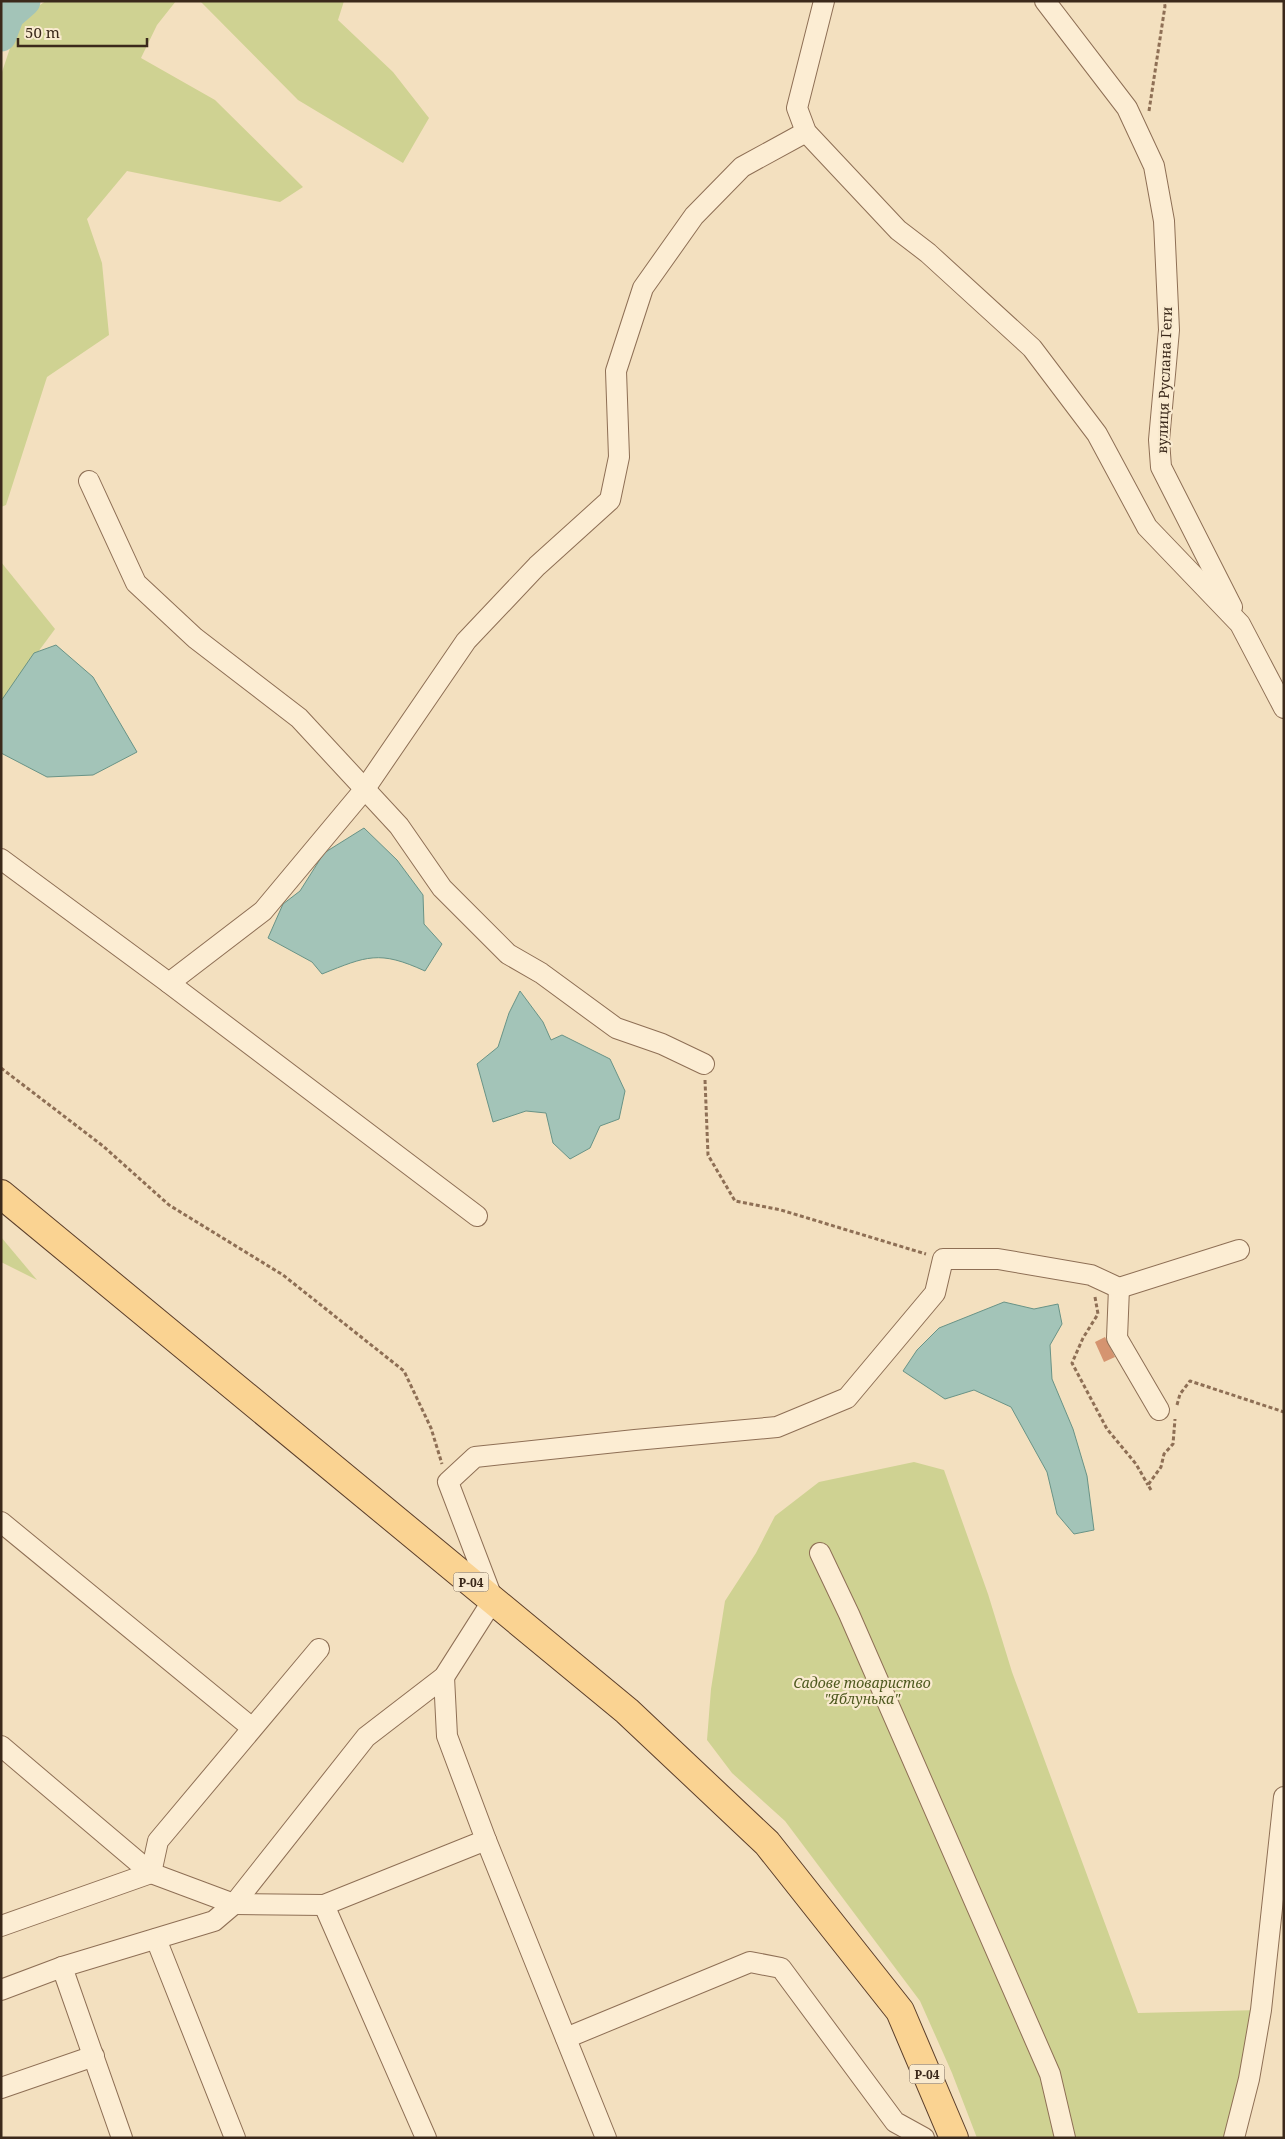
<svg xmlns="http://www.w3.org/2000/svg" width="1285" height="2139" viewBox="0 0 1285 2139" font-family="'Noto Serif',serif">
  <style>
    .green { fill: #cfd292 }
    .water { fill: #a3c4b8; stroke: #699386 }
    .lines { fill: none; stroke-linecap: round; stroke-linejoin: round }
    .river { stroke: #a3c4b8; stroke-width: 31 }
    .building { fill: #d59470 }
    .minor-casing { stroke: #8e6f55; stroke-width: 22 }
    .primary-casing { stroke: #5b3e2a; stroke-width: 30 }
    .path { stroke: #8e6f55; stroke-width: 3; stroke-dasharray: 4 2.5; stroke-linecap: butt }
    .minor { stroke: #fcedd3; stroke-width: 20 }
    .primary { stroke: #fad392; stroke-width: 28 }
    .labels { text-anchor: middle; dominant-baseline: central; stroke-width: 4.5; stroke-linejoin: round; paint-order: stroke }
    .shield { fill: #f9eacf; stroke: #746351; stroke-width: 1 }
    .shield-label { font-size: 12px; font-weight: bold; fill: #3b291b }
    .street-label { font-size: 14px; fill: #3b291b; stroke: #f9eacf }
    .park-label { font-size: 14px; font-style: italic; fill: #4f5a20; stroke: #f9eacf }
  </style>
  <rect width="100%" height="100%" fill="#f3e0bf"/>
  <g class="green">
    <path d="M 46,1 L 176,1 L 157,25 L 141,58 L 215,100 L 303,187 L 280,202 L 127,171 L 87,219 L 102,263 L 109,335 L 47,377 L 6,505 L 1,507 L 1,75 L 20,18 Z"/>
    <path d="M 200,1 L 344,1 L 338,20 L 393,72 L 429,118 L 403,163 L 298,100 Z"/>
    <path d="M 1,562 L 55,629 L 1,702 Z"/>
    <path d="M 1,1237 L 37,1280 L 1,1262 Z"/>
    <path d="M 914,1462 L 944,1470 L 988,1594 L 1012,1672 L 1138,2013 L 1261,2010 L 1228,2138 L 977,2138 L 952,2073 L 920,2001 L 785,1821 L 732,1773 L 707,1740 L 711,1689 L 725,1601 L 756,1553 L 775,1516 L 819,1482 Z"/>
  </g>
  <g class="water">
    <path d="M 56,645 L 93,677 L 137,752 L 93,775 L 47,777 L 1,753 L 1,701 L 34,653 Z"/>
    <path d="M 364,828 L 397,860 L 423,895 L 424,924 L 442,944 L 425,971 C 379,950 367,956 322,974 L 312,962 L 268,938 L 283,904 L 300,891 L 324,853 Z"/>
    <path d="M 520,991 L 543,1022 L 551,1040 L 562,1035 L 610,1059 L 625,1091 L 619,1119 L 600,1126 L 590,1148 L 570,1159 L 553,1143 L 546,1113 L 526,1111 L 493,1122 L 477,1064 L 498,1047 L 509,1013 Z"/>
    <path d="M 1004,1302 L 1034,1309 L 1058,1304 L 1062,1324 L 1050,1345 L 1052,1379 L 1073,1429 L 1087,1476 L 1094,1530 L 1074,1534 L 1057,1514 L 1047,1472 L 1011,1407 L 974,1390 L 945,1399 L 903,1371 L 917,1350 L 939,1328 Z"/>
  </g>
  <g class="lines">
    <path class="river" d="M 1,36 L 9,15 L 25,1"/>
  </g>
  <path class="building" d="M 1105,1337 L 1115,1357 L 1104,1362 L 1095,1342 Z"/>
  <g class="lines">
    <defs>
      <g id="minor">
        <path d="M 824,1 L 797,108 L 806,132 L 898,230 L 928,253 L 1032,348 L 1097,434 L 1147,527 L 1240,624 L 1284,708"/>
        <path d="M 1045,1 L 1127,108 L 1154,166 L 1164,221 L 1169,330 L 1159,440 L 1161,467 L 1232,607"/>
        <path d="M 89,481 L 136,583 L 195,638 L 299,718 L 399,826 L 442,888 L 508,954 L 541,973 L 616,1028 L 662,1044 L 704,1064"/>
        <path d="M 1,859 L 169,983 L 263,911 L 364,790 L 466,641 L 537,566 L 610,500 L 619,457 L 616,371 L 643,288 L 694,216 L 742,167 L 806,132"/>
        <path d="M 169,983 L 477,1216"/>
        <path d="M 1119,1288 L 1117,1338 L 1159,1410"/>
        <path d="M 1,1522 L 252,1728"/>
        <path d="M 820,1553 L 849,1614 L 1050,2074 L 1065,2138"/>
        <path d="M 1,1746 L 151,1873 L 234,1904 L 324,1905 L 486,1840 L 447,1736 L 444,1677"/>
        <path d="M 486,1840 L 606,2138"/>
        <path d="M 324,1905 L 426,2138"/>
        <path d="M 1,1926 L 151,1873 L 158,1841 L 319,1649"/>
        <path d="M 156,1939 L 235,2138"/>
        <path d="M 62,1967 L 122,2138"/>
        <path d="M 1,1990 L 62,1967 L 214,1921 L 234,1904 L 366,1737 L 444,1677 L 493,1600 L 448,1482 L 475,1457 L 635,1440 L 777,1427 L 847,1398 L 935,1293 L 943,1259 L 998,1259 L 1091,1275 L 1119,1288 L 1239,1250"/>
        <path d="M 566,2038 L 750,1962 L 781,1968 L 895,2122 L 924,2138"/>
        <path d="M 1,2088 L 94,2056"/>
        <path d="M 1234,2138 L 1249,2079 L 1261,2010 L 1284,1797"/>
      </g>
      <path id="primary" d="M 1,1194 L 627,1711 L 767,1843 L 900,2011 L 954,2138"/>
    </defs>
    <use href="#minor" class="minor-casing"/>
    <use href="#primary" class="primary-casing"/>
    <g class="path">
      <path d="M 1149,111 L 1165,6 L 1164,1"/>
      <path d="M 1,1068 L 103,1146 L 169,1205 L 283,1275 L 404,1371 L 431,1428 L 442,1464"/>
      <path d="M 705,1080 L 708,1155 L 735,1201 L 781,1210 L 926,1254"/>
      <path d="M 1095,1297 L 1098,1314 L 1083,1338 L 1072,1363 L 1107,1429 L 1136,1464 L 1148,1485"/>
      <path d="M 1177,1405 L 1180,1394 L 1190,1381 L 1284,1412"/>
      <path d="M 1151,1490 L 1148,1485 L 1161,1467 L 1164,1454 L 1173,1444 L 1175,1419"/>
    </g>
    <use href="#minor" class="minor"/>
    <use href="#primary" class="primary"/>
  </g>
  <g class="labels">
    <g class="shield">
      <rect x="453.5" y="1572.5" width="35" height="19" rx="4"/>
      <rect x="909.5" y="2064.5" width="35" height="19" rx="4"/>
    </g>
    <g class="shield-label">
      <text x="471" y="1582">Р-04</text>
      <text x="927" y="2074">Р-04</text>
    </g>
    <g class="street-label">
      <text transform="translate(1164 380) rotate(-88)">вулиця Руслана Геги</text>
    </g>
    <g class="park-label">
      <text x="862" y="1682">Садове товариство<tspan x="862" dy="16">"Яблунька"</tspan></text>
    </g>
  </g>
  <rect width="1285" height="2139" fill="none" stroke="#3b291b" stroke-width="5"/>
  <path d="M18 38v8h129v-8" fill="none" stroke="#3b291b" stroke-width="2.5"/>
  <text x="25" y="38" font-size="15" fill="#3b291b" stroke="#f9eacf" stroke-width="4" paint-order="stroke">50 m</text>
</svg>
